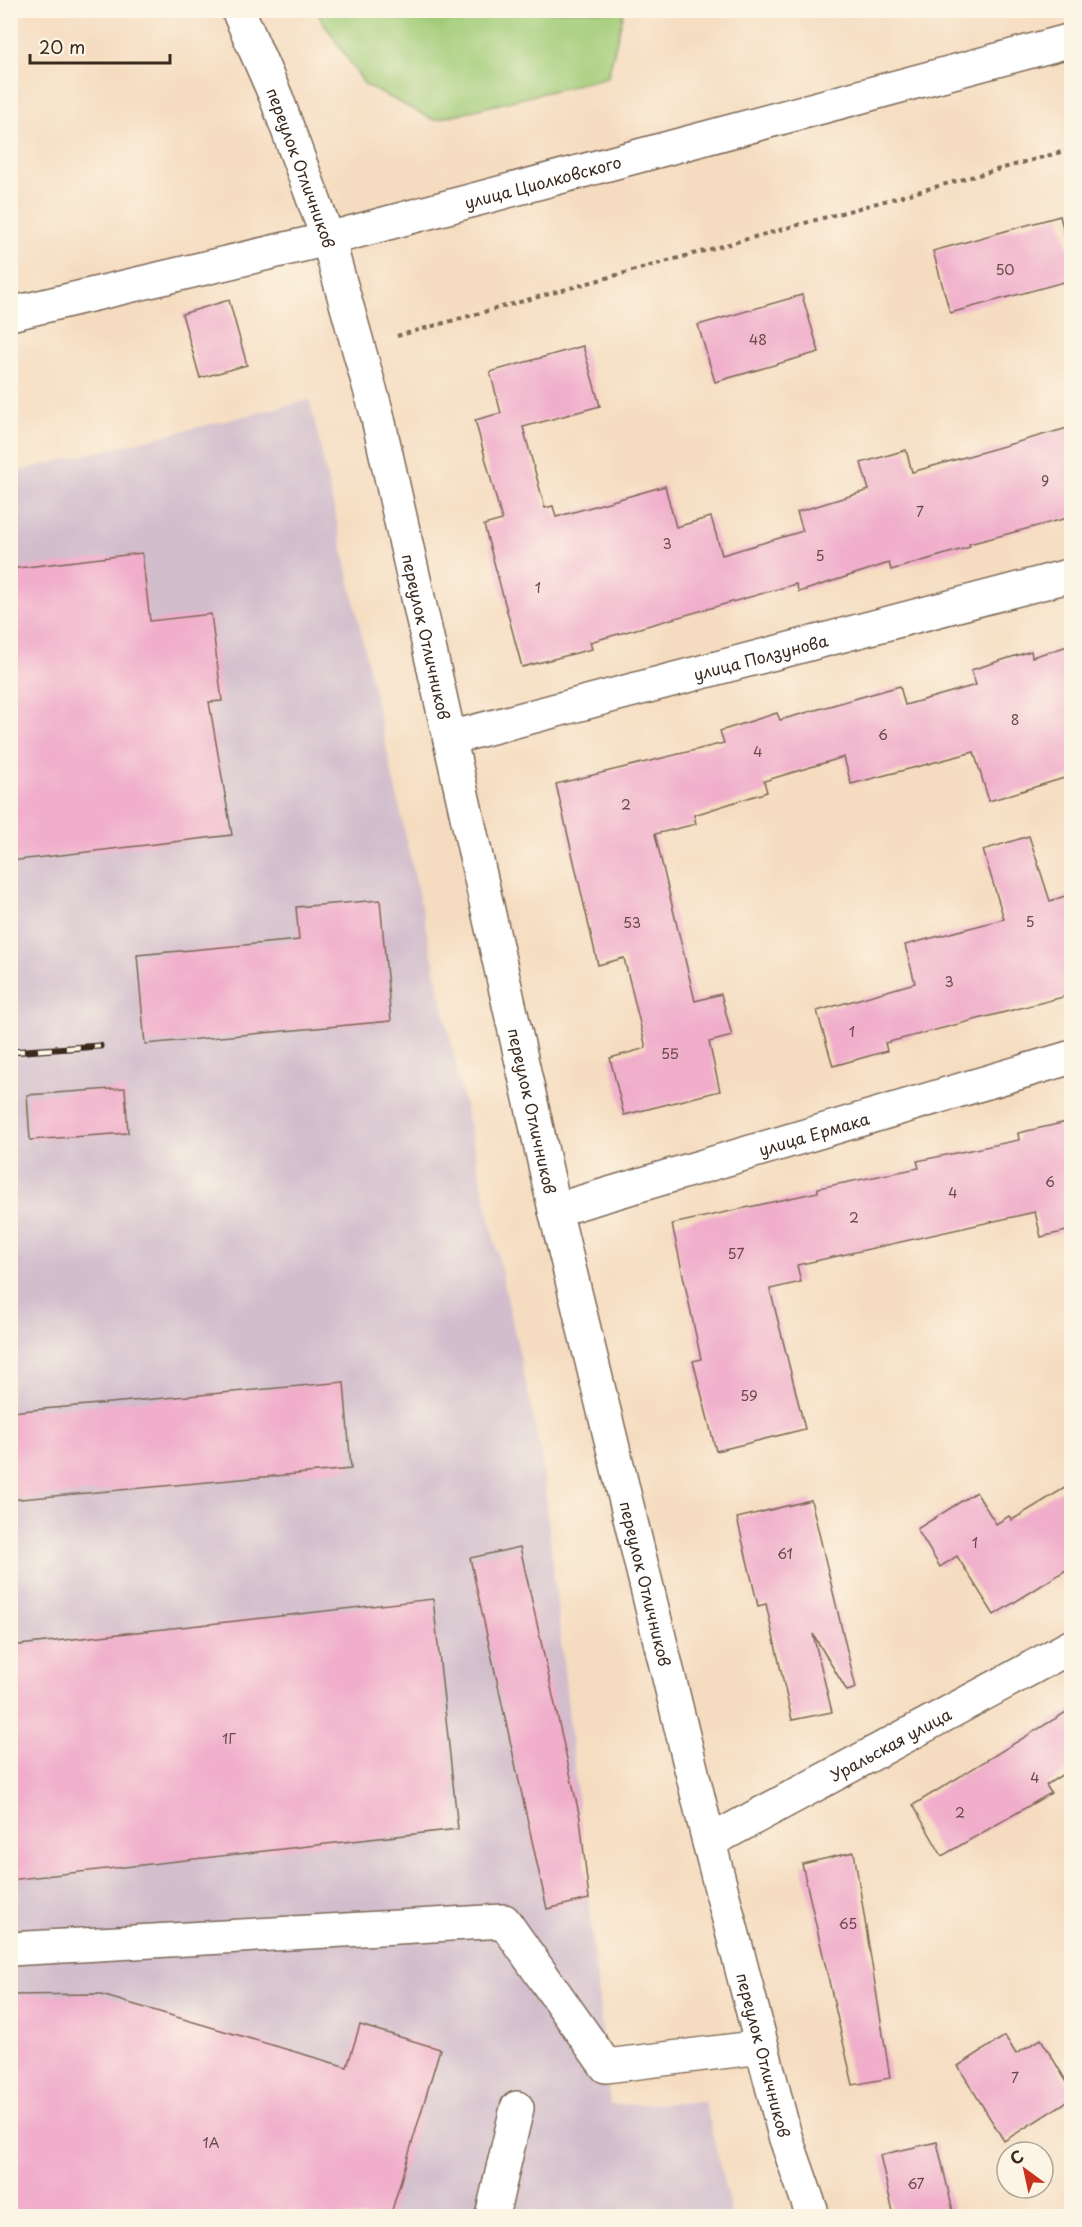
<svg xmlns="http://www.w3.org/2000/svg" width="1082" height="2227" viewBox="0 0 1082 2227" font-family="'Playpen Sans',sans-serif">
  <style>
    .industrial { fill: #d1bdcc }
    .green { fill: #a2cc78; stroke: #6e7b4b; stroke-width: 1.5 }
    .building { fill: #f0aecb }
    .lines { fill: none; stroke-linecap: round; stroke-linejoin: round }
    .minor-casing { stroke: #7c6857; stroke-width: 36 }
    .major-casing { stroke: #7c6857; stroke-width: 36 }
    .path { stroke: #7c6857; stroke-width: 4; stroke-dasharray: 4.5 4.5; stroke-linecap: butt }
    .minor { stroke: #fff; stroke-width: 33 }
    .major { stroke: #fff; stroke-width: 33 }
    .rail-casing { stroke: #3b2a1e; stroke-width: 7 }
    .rail { stroke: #fcf5e5; stroke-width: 4.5; stroke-dasharray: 14; stroke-linecap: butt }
    .labels { text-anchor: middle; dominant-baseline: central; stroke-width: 6; stroke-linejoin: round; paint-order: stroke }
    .number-label { font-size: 14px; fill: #684b49 }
    .street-label { font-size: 16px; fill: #3b2a1e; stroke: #fcf5e5 }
  </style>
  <rect width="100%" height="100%" fill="#fcf5e5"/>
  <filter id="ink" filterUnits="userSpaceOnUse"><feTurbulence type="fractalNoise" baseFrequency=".0167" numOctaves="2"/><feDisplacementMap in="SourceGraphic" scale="12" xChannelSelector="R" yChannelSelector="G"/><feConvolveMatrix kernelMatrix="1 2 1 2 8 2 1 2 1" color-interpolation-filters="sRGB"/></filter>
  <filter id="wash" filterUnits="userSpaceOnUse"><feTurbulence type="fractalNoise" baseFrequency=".008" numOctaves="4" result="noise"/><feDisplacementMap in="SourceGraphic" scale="24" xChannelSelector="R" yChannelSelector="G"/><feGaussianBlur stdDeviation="1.35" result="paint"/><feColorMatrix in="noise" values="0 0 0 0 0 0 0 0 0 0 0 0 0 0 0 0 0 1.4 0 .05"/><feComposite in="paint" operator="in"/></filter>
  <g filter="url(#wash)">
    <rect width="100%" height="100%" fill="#f5dcc0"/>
    <path class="industrial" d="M 310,400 L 541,1452 L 610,2105 L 705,2102 L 732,2216 L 11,2216 L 10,473 Z"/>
    <path class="green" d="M 316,11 L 624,11 L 608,77 L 434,120 L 365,85 Z"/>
    <g id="blocks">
      <g class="building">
        <path d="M 1060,216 L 1071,259 L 1071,280 L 950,313 L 933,251 Z"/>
        <path d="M 802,295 L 819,352 L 715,382 L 698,325 Z"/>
        <path d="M 229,300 L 247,365 L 200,378 L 182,314 Z"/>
        <path d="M 583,346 L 600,406 L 523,427 L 545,508 L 553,506 L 556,517 L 665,486 L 676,527 L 711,517 L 722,555 L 803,531 L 797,512 L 869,490 L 861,463 L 906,450 L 912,472 L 1071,427 L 1071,517 L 969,544 L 970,547 L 891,570 L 889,563 L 799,592 L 796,584 L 590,642 L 592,649 L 522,667 L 484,525 L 502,520 L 475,420 L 501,413 L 490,372 Z"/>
        <path d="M 142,553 L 150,621 L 211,614 L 222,701 L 209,702 L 232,835 L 10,861 L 10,569 Z"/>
        <path d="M 1071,645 L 1071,776 L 989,801 L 974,752 L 851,784 L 844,757 L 764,781 L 767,792 L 694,815 L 696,824 L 655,834 L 695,1001 L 721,994 L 732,1036 L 709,1042 L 720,1091 L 624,1115 L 610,1058 L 646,1048 L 624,958 L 598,965 L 556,784 L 724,743 L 720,731 L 777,713 L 780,720 L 900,686 L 905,705 L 976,685 L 971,670 L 1031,651 L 1032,657 Z"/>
        <path d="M 1029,836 L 1050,901 L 1071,894 L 1071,995 L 885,1043 L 887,1051 L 833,1066 L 817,1011 L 915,983 L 905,945 L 1004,919 L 983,850 Z"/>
        <path d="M 380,900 L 391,1021 L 145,1044 L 137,955 L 299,940 L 296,907 Z"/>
        <path d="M 125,1088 L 128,1133 L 30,1140 L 27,1095 Z"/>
        <path d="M 1071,1121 L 1071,1230 L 1041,1237 L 1035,1212 L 797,1265 L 801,1282 L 770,1289 L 805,1429 L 716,1451 L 693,1361 L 701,1359 L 672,1224 L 818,1192 L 818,1188 L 919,1168 L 917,1161 L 1019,1140 L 1018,1133 Z"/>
        <path d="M 344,1382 L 351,1469 L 10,1500 L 10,1412 Z"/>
        <path d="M 1071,1484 L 1071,1567 L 994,1615 L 957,1556 L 940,1567 L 917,1529 L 976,1492 L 996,1524 L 1009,1516 L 1012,1520 Z"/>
        <path d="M 811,1500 L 856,1688 L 847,1691 L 813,1634 L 832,1712 L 792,1720 L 766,1604 L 758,1606 L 737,1518 Z"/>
        <path d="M 520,1547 L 580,1818 L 589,1899 L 547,1909 L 470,1558 Z"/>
        <path d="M 433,1599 L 458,1829 L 10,1880 L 10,1646 Z"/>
        <path d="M 1071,1709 L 1071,1769 L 1046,1785 L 1051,1793 L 942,1856 L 913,1805 Z"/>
        <path d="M 854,1852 L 890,2078 L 853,2085 L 802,1864 Z"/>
        <path d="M 98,1994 L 347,2067 L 360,2025 L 440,2049 L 390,2217 L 10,2217 L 10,1995 Z"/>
        <path d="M 1005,2036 L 1016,2054 L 1041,2039 L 1071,2089 L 1071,2099 L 1004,2141 L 958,2066 Z"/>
        <path d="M 937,2142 L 953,2211 L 927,2217 L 894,2217 L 880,2155 Z"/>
      </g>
    </g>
  </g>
  <g filter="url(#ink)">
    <use href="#blocks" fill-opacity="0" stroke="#7c6857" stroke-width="1.5"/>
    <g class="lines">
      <defs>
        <g id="minor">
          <path id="s1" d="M 10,314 L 328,239 L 1072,40"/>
          <path id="s2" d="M 450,738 L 1072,575"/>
          <path id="s3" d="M 555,1210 L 1072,1057"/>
          <path id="s4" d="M 709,1842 L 1072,1646"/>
          <path d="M 10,1949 L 504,1921 L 606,2066 L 762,2047"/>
          <path d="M 492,2216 L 517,2108"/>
        </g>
        <g id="major">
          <path id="s5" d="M 238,10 L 276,97 L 328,239 L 377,414 L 555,1210 L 709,1842 L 785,2136 L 813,2216"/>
        </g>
      </defs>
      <use href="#minor" class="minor-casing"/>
      <use href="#major" class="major-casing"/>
      <path class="path" d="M 397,336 L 1072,149"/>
      <use href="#minor" class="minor"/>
      <use href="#major" class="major"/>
      <defs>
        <path id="rail" d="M 10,1052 L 100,1046"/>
      </defs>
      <use href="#rail" class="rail-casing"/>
      <use href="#rail" class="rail"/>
    </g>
  </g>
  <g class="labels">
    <g class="number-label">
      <text x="1005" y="269">50</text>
      <text x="758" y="339">48</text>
      <text x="1045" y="480">9</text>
      <text x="920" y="511">7</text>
      <text x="667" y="543">3</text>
      <text x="820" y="555">5</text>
      <text x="538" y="587">1</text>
      <text x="1015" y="719">8</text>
      <text x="883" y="734">6</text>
      <text x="758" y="751">4</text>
      <text x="626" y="804">2</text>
      <text x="1030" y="921">5</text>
      <text x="632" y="922">53</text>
      <text x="949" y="981">3</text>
      <text x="852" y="1031">1</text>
      <text x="670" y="1053">55</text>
      <text x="1050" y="1181">6</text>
      <text x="953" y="1192">4</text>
      <text x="854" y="1217">2</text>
      <text x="736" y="1253">57</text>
      <text x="749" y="1395">59</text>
      <text x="975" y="1542">1</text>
      <text x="785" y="1553">61</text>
      <text x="229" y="1738">1Г</text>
      <text x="1035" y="1777">4</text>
      <text x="960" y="1812">2</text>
      <text x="848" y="1923">65</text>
      <text x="1015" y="2077">7</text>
      <text x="211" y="2142">1А</text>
      <text x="916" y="2183">67</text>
    </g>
    <g class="street-label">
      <text stroke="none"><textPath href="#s5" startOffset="170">переулок Отличников</textPath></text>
      <text stroke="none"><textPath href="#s1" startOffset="549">улица Циолковского</textPath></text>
      <text stroke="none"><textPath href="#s5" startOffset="656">переулок Отличников</textPath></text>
      <text stroke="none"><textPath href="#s2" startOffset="321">улица Ползунова</textPath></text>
      <text stroke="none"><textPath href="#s5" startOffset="1142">переулок Отличников</textPath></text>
      <text stroke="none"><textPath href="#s3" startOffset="270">улица Ермака</textPath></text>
      <text stroke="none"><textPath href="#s5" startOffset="1628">переулок Отличников</textPath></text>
      <text stroke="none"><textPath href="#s4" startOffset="206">Уральская улица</textPath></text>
      <text stroke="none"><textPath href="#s5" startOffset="2114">переулок Отличников</textPath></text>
    </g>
  </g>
  <rect width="1082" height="2227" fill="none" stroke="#fcf5e5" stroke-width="36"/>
  <g transform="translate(1025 2170) rotate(327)"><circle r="28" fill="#fcf5e5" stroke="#afa495" stroke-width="1.5"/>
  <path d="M0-4.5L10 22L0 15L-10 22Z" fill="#c8321e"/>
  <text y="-9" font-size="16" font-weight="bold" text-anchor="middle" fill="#3b2a1e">С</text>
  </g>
  <path d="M30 54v9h140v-9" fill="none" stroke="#3b2a1e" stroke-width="3"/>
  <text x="39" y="54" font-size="18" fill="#3b2a1e" stroke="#fcf5e5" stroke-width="4.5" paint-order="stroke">20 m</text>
</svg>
